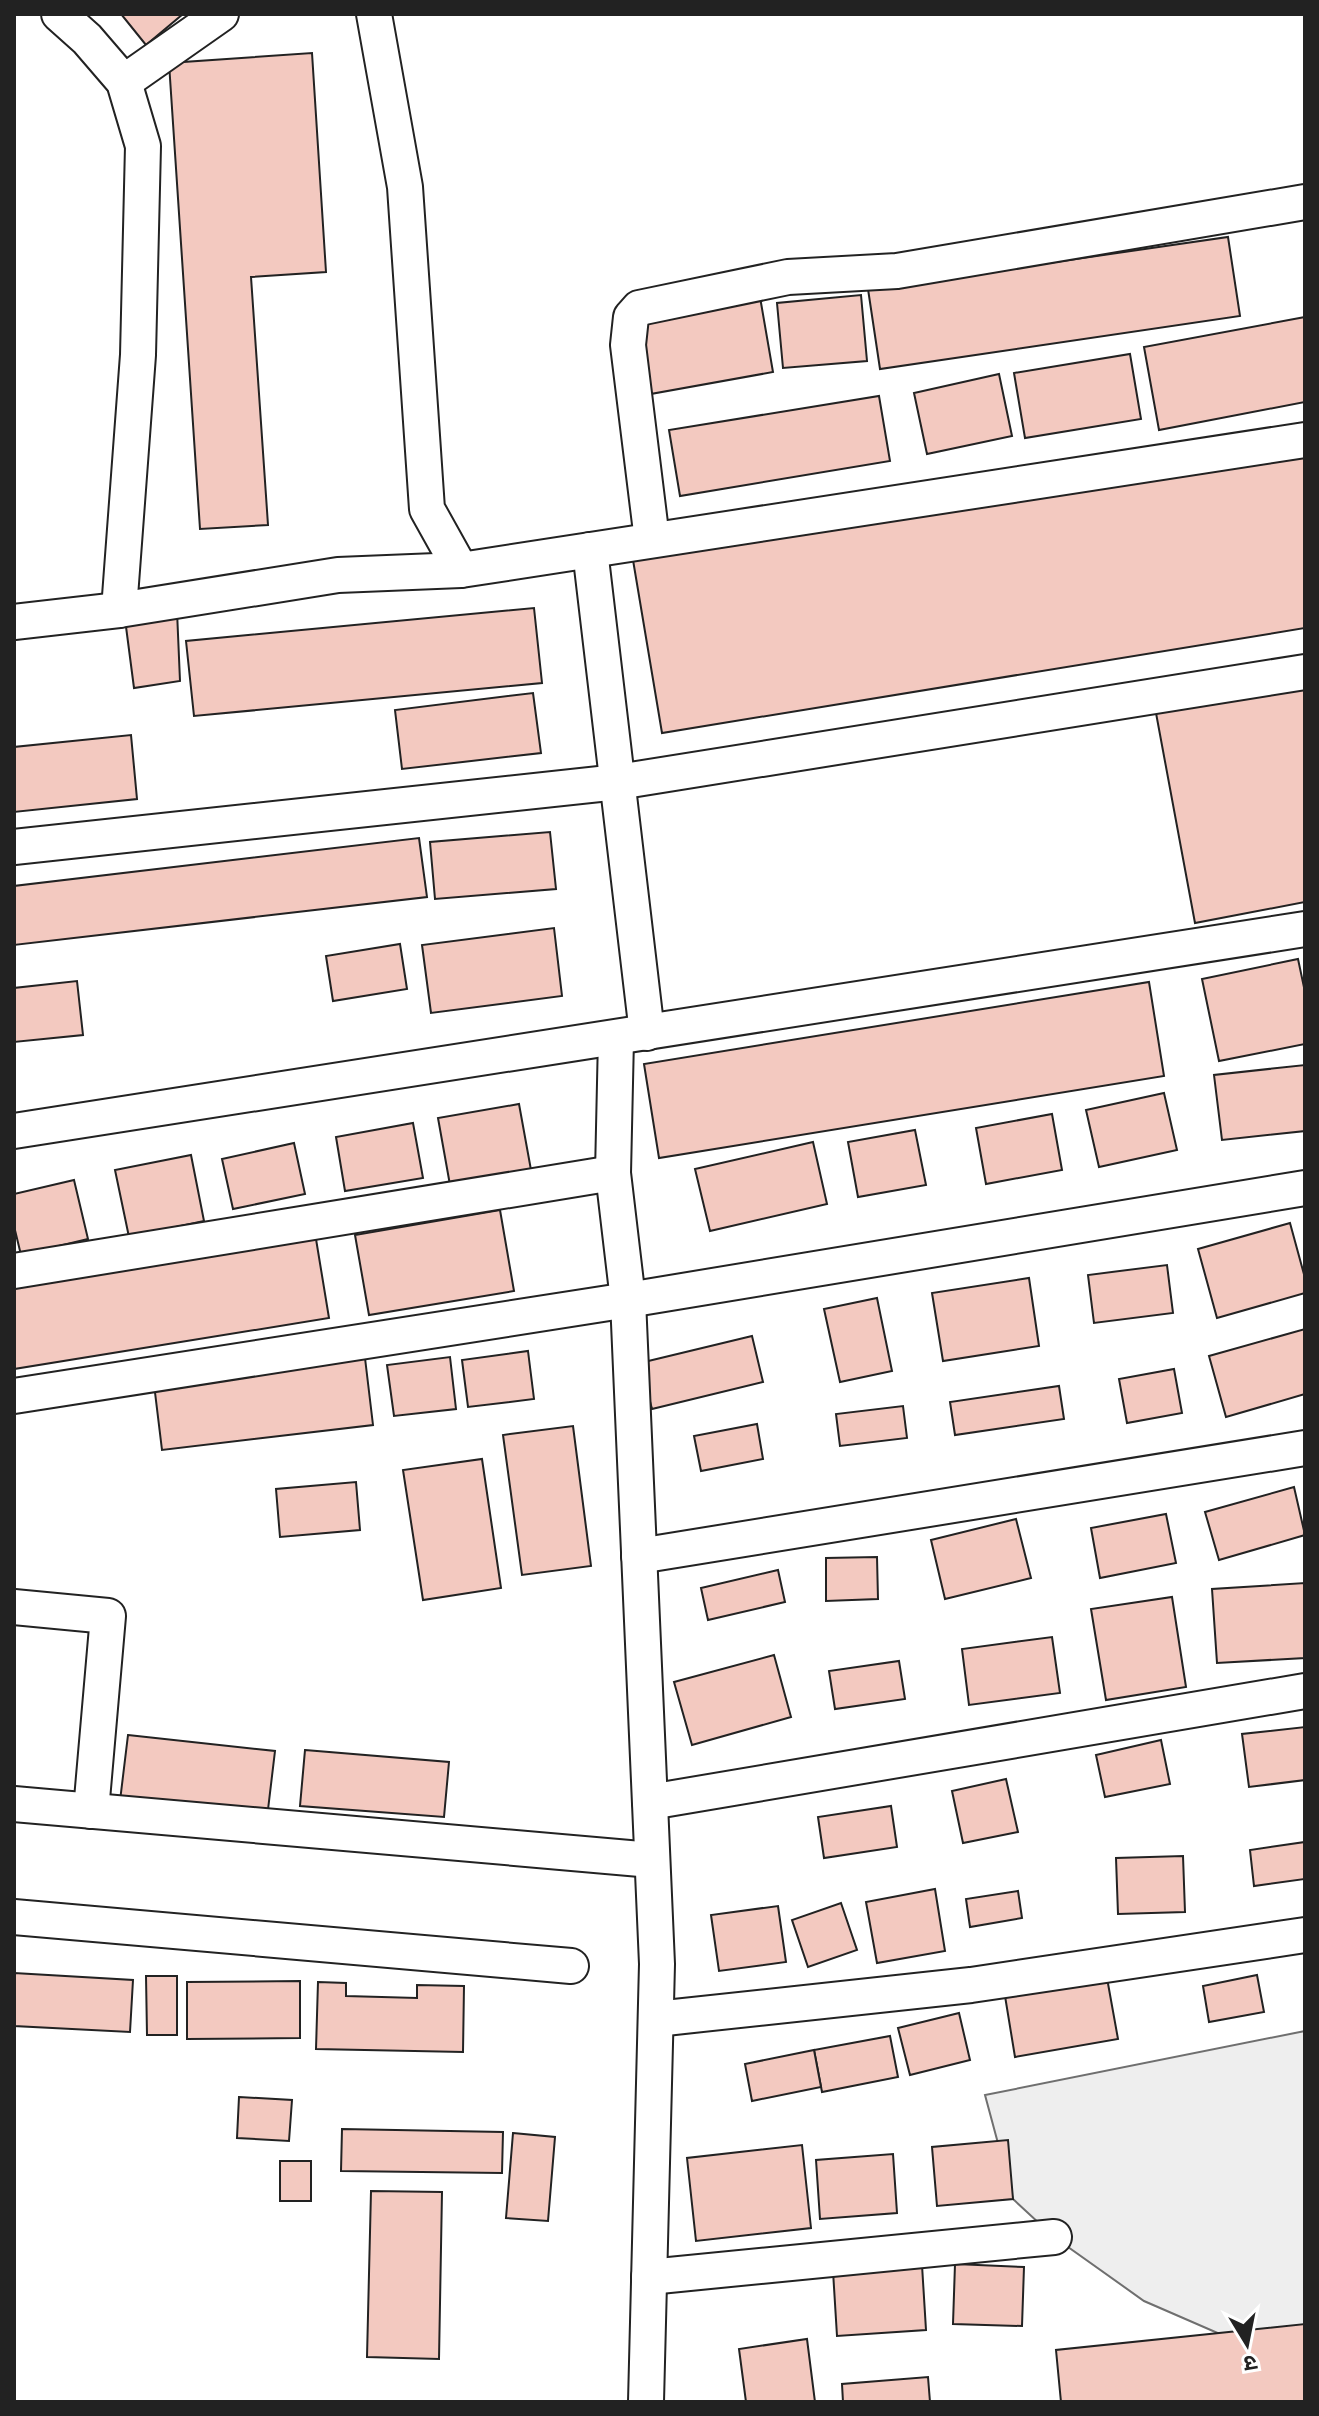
<svg xmlns="http://www.w3.org/2000/svg" width="1319" height="2416" viewBox="0 0 1319 2416" font-family="'Archivo Narrow','Noto Sans Devanagari',sans-serif">
  <style>
    .green { fill: #eee; stroke: #6f6f6f; stroke-width: 2 }
    .building { fill: #f3c9c0; stroke: #222; stroke-width: 2 }
    .lines { fill: none; stroke-linecap: round; stroke-linejoin: round }
    .minor-casing { stroke: #222; stroke-width: 38 }
    .minor { stroke: #fff; stroke-width: 34 }
  </style>
  <rect width="100%" height="100%" fill="#fff"/>
  <path class="green" d="M 1305,2031 L 1305,2371 L 1144,2301 L 1054,2237 L 1013,2199 L 985,2095 Z"/>
  <g class="building">
    <path d="M 121,14 L 183,14 L 146,45 Z"/>
    <path d="M 312,53 L 326,272 L 251,277 L 268,525 L 200,529 L 169,63 Z"/>
    <path d="M 1228,237 L 1240,316 L 880,369 L 868,289 Z"/>
    <path d="M 861,295 L 867,361 L 783,368 L 777,303 Z"/>
    <path d="M 760,297 L 773,372 L 645,395 L 631,320 Z"/>
    <path d="M 1305,317 L 1305,402 L 1159,430 L 1144,347 Z"/>
    <path d="M 1130,354 L 1141,419 L 1025,438 L 1014,373 Z"/>
    <path d="M 999,374 L 1012,436 L 927,454 L 914,393 Z"/>
    <path d="M 879,396 L 890,461 L 680,496 L 669,430 Z"/>
    <path d="M 1305,449 L 1305,628 L 662,733 L 633,560 Z"/>
    <path d="M 534,608 L 542,683 L 194,716 L 186,641 Z"/>
    <path d="M 177,611 L 180,681 L 134,688 L 125,619 Z"/>
    <path d="M 1305,686 L 1305,902 L 1195,923 L 1156,713 Z"/>
    <path d="M 533,693 L 541,753 L 402,769 L 395,710 Z"/>
    <path d="M 131,735 L 137,799 L 14,812 L 14,747 Z"/>
    <path d="M 550,832 L 556,889 L 435,899 L 430,842 Z"/>
    <path d="M 419,838 L 427,897 L 14,945 L 14,886 Z"/>
    <path d="M 554,928 L 562,996 L 431,1013 L 422,945 Z"/>
    <path d="M 400,944 L 407,989 L 333,1001 L 326,956 Z"/>
    <path d="M 1298,959 L 1305,992 L 1305,1044 L 1219,1061 L 1202,979 Z"/>
    <path d="M 77,981 L 83,1035 L 14,1042 L 14,988 Z"/>
    <path d="M 1149,982 L 1164,1076 L 659,1158 L 644,1064 Z"/>
    <path d="M 1305,1065 L 1305,1131 L 1222,1140 L 1214,1075 Z"/>
    <path d="M 1164,1093 L 1177,1150 L 1099,1167 L 1086,1110 Z"/>
    <path d="M 519,1104 L 531,1170 L 450,1185 L 438,1118 Z"/>
    <path d="M 1052,1114 L 1062,1170 L 986,1184 L 976,1128 Z"/>
    <path d="M 413,1123 L 423,1178 L 345,1191 L 336,1137 Z"/>
    <path d="M 915,1130 L 926,1185 L 858,1197 L 848,1142 Z"/>
    <path d="M 813,1142 L 827,1204 L 710,1231 L 695,1169 Z"/>
    <path d="M 294,1143 L 305,1194 L 233,1209 L 222,1159 Z"/>
    <path d="M 191,1155 L 204,1221 L 129,1237 L 115,1170 Z"/>
    <path d="M 74,1180 L 88,1239 L 21,1255 L 14,1226 L 14,1194 Z"/>
    <path d="M 500,1210 L 514,1291 L 369,1315 L 355,1235 Z"/>
    <path d="M 1290,1223 L 1305,1278 L 1305,1293 L 1217,1318 L 1198,1249 Z"/>
    <path d="M 316,1239 L 329,1318 L 14,1369 L 14,1288 Z"/>
    <path d="M 1167,1265 L 1173,1313 L 1094,1323 L 1088,1275 Z"/>
    <path d="M 1029,1278 L 1039,1346 L 943,1361 L 932,1293 Z"/>
    <path d="M 877,1298 L 892,1371 L 840,1382 L 824,1309 Z"/>
    <path d="M 1305,1329 L 1305,1394 L 1226,1417 L 1209,1356 Z"/>
    <path d="M 752,1336 L 763,1382 L 652,1409 L 640,1363 Z"/>
    <path d="M 528,1351 L 534,1399 L 468,1407 L 462,1360 Z"/>
    <path d="M 450,1357 L 456,1409 L 394,1416 L 387,1365 Z"/>
    <path d="M 365,1358 L 373,1425 L 162,1450 L 154,1384 Z"/>
    <path d="M 1174,1369 L 1182,1413 L 1127,1423 L 1119,1379 Z"/>
    <path d="M 1059,1386 L 1064,1419 L 955,1435 L 950,1402 Z"/>
    <path d="M 903,1406 L 907,1438 L 840,1446 L 836,1414 Z"/>
    <path d="M 757,1424 L 763,1459 L 701,1471 L 694,1436 Z"/>
    <path d="M 573,1426 L 591,1566 L 522,1575 L 503,1435 Z"/>
    <path d="M 482,1459 L 501,1588 L 423,1600 L 403,1470 Z"/>
    <path d="M 356,1482 L 360,1530 L 280,1537 L 276,1489 Z"/>
    <path d="M 1294,1487 L 1305,1535 L 1219,1560 L 1205,1512 Z"/>
    <path d="M 1166,1514 L 1176,1563 L 1100,1578 L 1091,1528 Z"/>
    <path d="M 1016,1519 L 1031,1578 L 945,1599 L 931,1540 Z"/>
    <path d="M 877,1557 L 878,1599 L 826,1601 L 826,1558 Z"/>
    <path d="M 778,1570 L 785,1602 L 708,1620 L 701,1588 Z"/>
    <path d="M 1305,1583 L 1305,1658 L 1217,1663 L 1212,1589 Z"/>
    <path d="M 1172,1597 L 1186,1687 L 1106,1700 L 1091,1609 Z"/>
    <path d="M 1052,1637 L 1060,1693 L 969,1705 L 962,1649 Z"/>
    <path d="M 774,1655 L 791,1717 L 692,1745 L 674,1682 Z"/>
    <path d="M 899,1661 L 905,1699 L 835,1709 L 829,1671 Z"/>
    <path d="M 1305,1727 L 1305,1780 L 1249,1787 L 1242,1734 Z"/>
    <path d="M 128,1735 L 275,1751 L 267,1818 L 120,1801 Z"/>
    <path d="M 1161,1740 L 1170,1784 L 1105,1797 L 1096,1755 Z"/>
    <path d="M 305,1750 L 449,1762 L 444,1817 L 300,1806 Z"/>
    <path d="M 1006,1779 L 1018,1832 L 963,1843 L 952,1791 Z"/>
    <path d="M 891,1806 L 897,1847 L 824,1858 L 818,1817 Z"/>
    <path d="M 1305,1842 L 1305,1879 L 1254,1886 L 1250,1850 Z"/>
    <path d="M 1183,1856 L 1185,1912 L 1118,1914 L 1116,1858 Z"/>
    <path d="M 935,1889 L 945,1951 L 877,1963 L 866,1902 Z"/>
    <path d="M 1018,1891 L 1022,1918 L 970,1927 L 966,1899 Z"/>
    <path d="M 841,1903 L 857,1950 L 808,1967 L 792,1920 Z"/>
    <path d="M 778,1906 L 786,1962 L 719,1971 L 711,1915 Z"/>
    <path d="M 14,1973 L 133,1980 L 130,2032 L 14,2026 Z"/>
    <path d="M 1257,1975 L 1264,2012 L 1209,2022 L 1203,1986 Z"/>
    <path d="M 146,1976 L 177,1976 L 177,2035 L 147,2035 Z"/>
    <path d="M 1107,1978 L 1118,2039 L 1015,2057 L 1005,1996 Z"/>
    <path d="M 300,1981 L 300,2038 L 187,2039 L 187,1982 Z"/>
    <path d="M 318,1982 L 346,1983 L 346,1996 L 417,1998 L 417,1985 L 464,1986 L 463,2052 L 316,2049 Z"/>
    <path d="M 959,2013 L 970,2060 L 910,2075 L 898,2028 Z"/>
    <path d="M 890,2036 L 898,2077 L 822,2092 L 814,2050 Z"/>
    <path d="M 814,2050 L 821,2087 L 752,2101 L 745,2064 Z"/>
    <path d="M 239,2097 L 292,2100 L 289,2141 L 237,2138 Z"/>
    <path d="M 342,2129 L 503,2132 L 502,2173 L 341,2171 Z"/>
    <path d="M 513,2133 L 555,2137 L 548,2221 L 506,2218 Z"/>
    <path d="M 1008,2140 L 1013,2199 L 937,2206 L 932,2147 Z"/>
    <path d="M 802,2145 L 811,2228 L 696,2241 L 687,2158 Z"/>
    <path d="M 893,2154 L 897,2213 L 820,2219 L 816,2160 Z"/>
    <rect x="280" y="2161" width="31" height="40"/>
    <path d="M 371,2191 L 442,2192 L 439,2359 L 367,2357 Z"/>
    <path d="M 955,2264 L 1024,2267 L 1022,2326 L 953,2324 Z"/>
    <path d="M 922,2265 L 926,2330 L 837,2336 L 833,2271 Z"/>
    <path d="M 1305,2324 L 1305,2402 L 1061,2402 L 1056,2350 Z"/>
    <path d="M 807,2339 L 815,2402 L 746,2402 L 739,2349 Z"/>
    <path d="M 928,2377 L 930,2402 L 843,2402 L 842,2384 Z"/>
  </g>
  <g class="lines">
    <defs>
      <g id="minor">
        <path d="M 59,14 L 87,39 L 124,82 L 143,146 L 138,355 L 119,610"/>
        <path d="M 374,14 L 405,187 L 427,509 L 461,570"/>
        <path d="M 124,82 L 221,14"/>
        <path d="M 652,540 L 628,345 L 631,317 L 639,308 L 788,277 L 897,271 L 1305,202"/>
        <path d="M 590,550 L 647,1033"/>
        <path d="M 14,622 L 119,610 L 338,575 L 461,570 L 1305,440"/>
        <path d="M 14,847 L 618,782 L 1305,672"/>
        <path d="M 616,1038 L 613,1173 L 628,1300 L 657,1964 L 646,2402"/>
        <path d="M 14,1131 L 1305,929"/>
        <path d="M 14,1271 L 613,1173"/>
        <path d="M 14,1396 L 628,1300 L 1305,1188"/>
        <path d="M 639,1556 L 1305,1448"/>
        <path d="M 14,1607 L 108,1616 L 91,1811"/>
        <path d="M 650,1802 L 1305,1691"/>
        <path d="M 14,1804 L 652,1860"/>
        <path d="M 14,1917 L 571,1966"/>
        <path d="M 656,2019 L 971,1985 L 1305,1935"/>
        <path d="M 649,2277 L 1054,2237"/>
      </g>
    </defs>
    <use href="#minor" class="minor-casing"/>
    <use href="#minor" class="minor"/>
  </g>
  <rect width="1319" height="2416" fill="none" stroke="#222222" stroke-width="32"/>
  <g transform="translate(1247 2344) rotate(170)" stroke="#ffffff" stroke-width="6" paint-order="stroke">
  <path d="M0-6L14 30L0 20L-14 30Z" fill="#222222"/>
  <text y="-12" font-size="22" font-weight="bold" text-anchor="middle" fill="#222222">उ</text>
  </g>
</svg>
